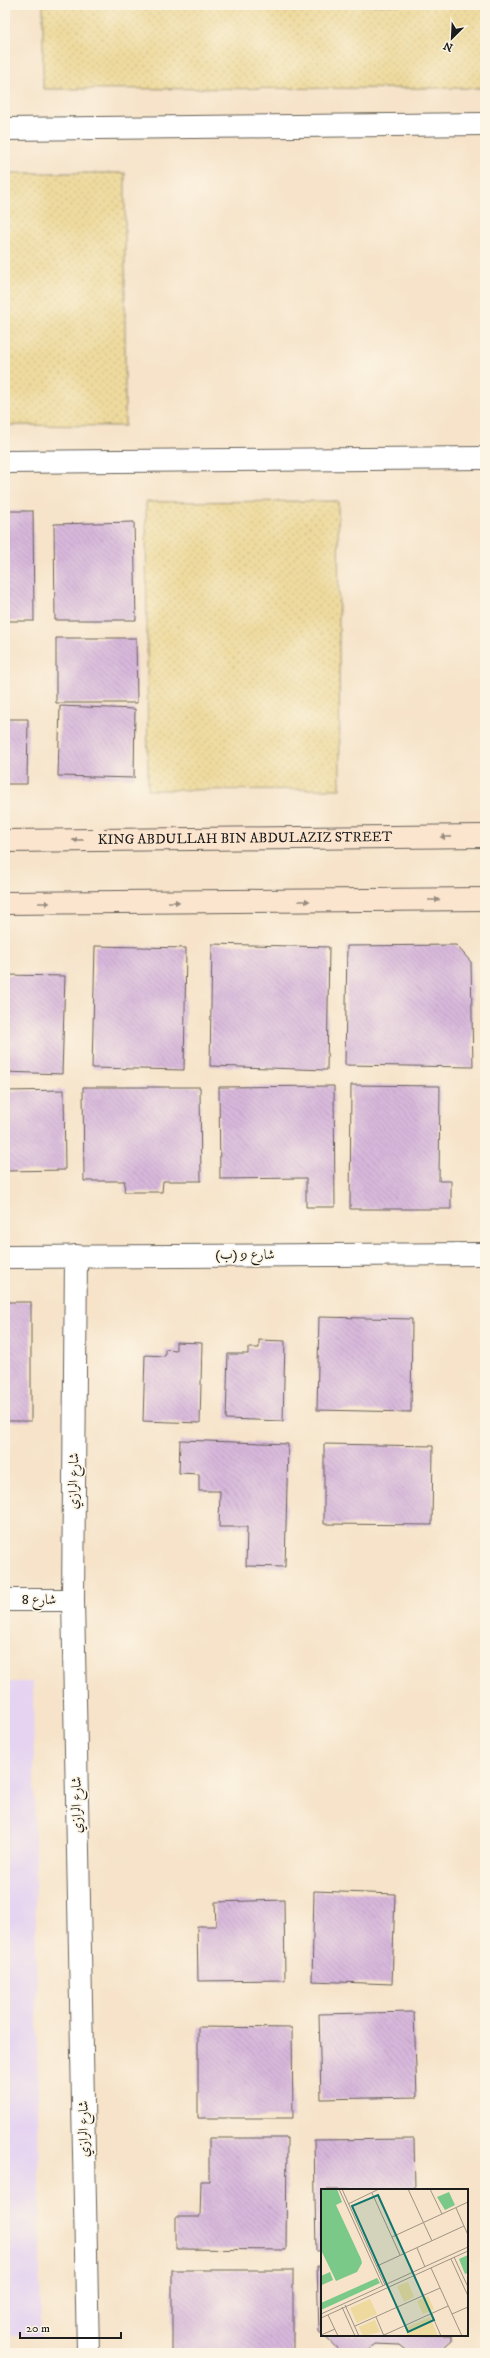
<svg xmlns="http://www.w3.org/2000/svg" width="490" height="2358" viewBox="0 0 490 2358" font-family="'IM FELL DW Pica',Amiri,serif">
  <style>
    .built { fill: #e5d3f1 }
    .sand { fill: url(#sand-dots); stroke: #857b5d }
    .building { fill: url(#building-back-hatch) }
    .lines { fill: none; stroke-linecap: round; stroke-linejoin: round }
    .minor-casing { stroke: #686259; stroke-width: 24 }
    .secondary-casing { stroke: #686259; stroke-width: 24 }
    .minor { stroke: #fff; stroke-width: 22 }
    .secondary { stroke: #fbe5cf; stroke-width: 22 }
    .oneway { fill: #978b7e }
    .labels { text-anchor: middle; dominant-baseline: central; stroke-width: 3.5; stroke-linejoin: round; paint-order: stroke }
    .street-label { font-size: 14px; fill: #1c1c1c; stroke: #fcf5e5 }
    .inset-road { fill: none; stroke: #9f9384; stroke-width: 1 }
    .view { fill: #0f766e; fill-opacity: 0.15; stroke: #0f766e; stroke-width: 2 }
    .inset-edge { fill: none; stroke: #1c1c1c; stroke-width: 2 }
  </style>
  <defs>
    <pattern id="sand-dots" width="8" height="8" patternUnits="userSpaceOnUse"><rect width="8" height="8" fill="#eeda9e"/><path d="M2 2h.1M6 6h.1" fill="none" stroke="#ccba88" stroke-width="1.8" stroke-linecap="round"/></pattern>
    <pattern id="building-back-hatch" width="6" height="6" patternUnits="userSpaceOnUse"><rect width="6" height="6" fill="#d7b7db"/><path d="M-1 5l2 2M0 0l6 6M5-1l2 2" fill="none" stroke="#b89dbb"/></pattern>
  </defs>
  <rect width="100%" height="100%" fill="#fcf5e5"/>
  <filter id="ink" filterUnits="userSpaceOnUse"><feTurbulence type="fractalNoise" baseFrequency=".025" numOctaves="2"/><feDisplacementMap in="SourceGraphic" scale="8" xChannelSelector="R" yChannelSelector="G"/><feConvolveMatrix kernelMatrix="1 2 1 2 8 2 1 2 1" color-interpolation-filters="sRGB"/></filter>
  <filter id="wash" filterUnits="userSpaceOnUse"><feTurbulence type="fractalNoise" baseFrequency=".012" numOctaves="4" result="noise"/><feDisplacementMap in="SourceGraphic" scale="16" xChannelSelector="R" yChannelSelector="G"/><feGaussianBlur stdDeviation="0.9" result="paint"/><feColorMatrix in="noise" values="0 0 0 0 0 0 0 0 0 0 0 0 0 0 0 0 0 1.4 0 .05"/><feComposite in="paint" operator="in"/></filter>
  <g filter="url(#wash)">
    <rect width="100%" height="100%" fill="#f6e3c9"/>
    <path class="built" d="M 5,1682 L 33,1682 L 41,2336 L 5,2336 Z"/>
    <g class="sand">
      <path d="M 43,5 L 485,5 L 485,88 L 43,89 Z"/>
      <path d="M 5,173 L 125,173 L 125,426 L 5,425 Z"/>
      <path d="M 338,501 L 340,789 L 148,790 L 146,502 Z"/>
    </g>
    <g id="blocks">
      <g class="building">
        <path d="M 5,511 L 33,511 L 34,621 L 5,621 Z"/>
        <path d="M 134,522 L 136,620 L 55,620 L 54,524 Z"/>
        <path d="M 56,638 L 136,638 L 137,703 L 56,703 Z"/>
        <path d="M 60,706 L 135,709 L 134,778 L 58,776 Z"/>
        <path d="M 5,719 L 28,719 L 27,784 L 5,784 Z"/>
        <path d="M 212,944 L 329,947 L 327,1070 L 210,1066 Z"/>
        <path d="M 456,945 L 471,962 L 473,1067 L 345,1065 L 347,946 Z"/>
        <path d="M 95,946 L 186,948 L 184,1070 L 92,1068 Z"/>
        <path d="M 5,975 L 65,976 L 62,1074 L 5,1072 Z"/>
        <path d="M 351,1085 L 440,1086 L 439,1181 L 451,1181 L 451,1209 L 350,1209 Z"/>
        <path d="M 334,1086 L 335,1207 L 306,1207 L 306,1178 L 220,1179 L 219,1087 Z"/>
        <path d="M 83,1087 L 200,1087 L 201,1181 L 163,1181 L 162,1192 L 124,1192 L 125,1181 L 84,1181 Z"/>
        <path d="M 64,1090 L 65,1170 L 5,1171 L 5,1091 Z"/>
        <rect x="5" y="1302" width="26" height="119"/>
        <path d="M 319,1317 L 412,1319 L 411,1412 L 317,1410 Z"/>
        <path d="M 259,1340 L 285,1341 L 283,1421 L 226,1419 L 228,1354 L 248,1354 L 248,1348 L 259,1348 Z"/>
        <path d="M 176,1342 L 202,1343 L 200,1423 L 143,1421 L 145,1355 L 165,1356 L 165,1349 L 176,1350 Z"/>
        <path d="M 180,1440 L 288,1444 L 285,1567 L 246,1566 L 247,1527 L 219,1527 L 220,1491 L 199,1491 L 199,1474 L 179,1473 Z"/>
        <path d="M 324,1444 L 433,1446 L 432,1525 L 324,1524 Z"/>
        <path d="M 314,1891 L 395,1894 L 392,1984 L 312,1981 Z"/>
        <path d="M 284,1900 L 285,1980 L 198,1981 L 197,1926 L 216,1926 L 215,1902 Z"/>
        <path d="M 414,2012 L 417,2097 L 321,2099 L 319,2014 Z"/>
        <path d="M 198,2027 L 292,2028 L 293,2118 L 198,2118 Z"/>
        <path d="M 209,2138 L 287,2138 L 286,2250 L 176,2249 L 176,2217 L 200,2217 L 201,2181 L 209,2181 Z"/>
        <path d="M 414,2139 L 415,2190 L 322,2190 L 322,2251 L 316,2251 L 314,2140 Z"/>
        <path d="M 317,2266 L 322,2266 L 322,2334 L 319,2332 Z"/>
        <rect x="172" y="2270" width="121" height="83"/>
        <path d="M 323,2335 L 452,2335 L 452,2340 L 437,2353 L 409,2353 L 399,2345 L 375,2344 L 365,2353 L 342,2353 Z"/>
      </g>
    </g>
  </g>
  <g filter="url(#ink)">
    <use href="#blocks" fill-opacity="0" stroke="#686259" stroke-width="1"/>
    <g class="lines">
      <defs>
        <g id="minor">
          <path d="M 5,129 L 485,124"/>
          <path d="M 5,462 L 485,458"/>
          <path d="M 76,1256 L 73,1600 L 88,2353"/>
          <path d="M 5,1257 L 485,1254"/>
          <path d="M 5,1600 L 73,1600"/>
        </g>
        <g id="secondary">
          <path id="s1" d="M 5,841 L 485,836"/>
          <path d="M 5,903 L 485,899"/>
        </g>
      </defs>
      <use href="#minor" class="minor-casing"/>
      <use href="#secondary" class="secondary-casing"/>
      <use href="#minor" class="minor"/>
      <use href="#secondary" class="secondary"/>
    </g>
    <defs><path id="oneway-solid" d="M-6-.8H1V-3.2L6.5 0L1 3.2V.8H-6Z"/></defs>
    <g class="oneway">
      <use href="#oneway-solid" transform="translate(446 837) rotate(179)"/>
      <use href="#oneway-solid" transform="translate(78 840) rotate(179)"/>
      <use href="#oneway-solid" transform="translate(434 900)"/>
      <use href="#oneway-solid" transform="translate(304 901)"/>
      <use href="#oneway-solid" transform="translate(174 902)"/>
      <use href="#oneway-solid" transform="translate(44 903)"/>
    </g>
  </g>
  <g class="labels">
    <g class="street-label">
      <text stroke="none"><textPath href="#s1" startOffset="240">KING ABDULLAH BIN ABDULAZIZ STREET</textPath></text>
      <text x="245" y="1255">شارع 9 (ب)</text>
      <text transform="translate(74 1481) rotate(-89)">شارع الرازي</text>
      <text x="39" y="1600">شارع 8</text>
      <text transform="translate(77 1805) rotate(-91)">شارع الرازي</text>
      <text transform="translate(84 2129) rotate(-91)">شارع الرازي</text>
    </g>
  </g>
  <g transform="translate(321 2189)">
    <rect width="147" height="147" fill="#f6e3c9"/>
    <path d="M 0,0 L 16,0 L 21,13 L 15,16 L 40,70 L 41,74 L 36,83 L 15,92 L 0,61 ZM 128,3 L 134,16 L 124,21 L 116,8 ZM 56,89 L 59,94 L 0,121 L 0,114 Z" fill="#7ac989"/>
    <path d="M 87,93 L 93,108 L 83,113 L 76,97 ZM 107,107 L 113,120 L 102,125 L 96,112 ZM 49,110 L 56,125 L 36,134 L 29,119 ZM 109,128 L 117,147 L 87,147 L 84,139 ZM 54,131 L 59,143 L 42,147 L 38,138 Z" fill="#eeda9e"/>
    <path d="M 147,66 L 147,84 L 144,85 L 138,70 ZM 9,83 L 12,91 L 1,96 L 0,87 Z" fill="#7ac989"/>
    <path class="inset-road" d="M 18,0 L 62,97M 21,0 L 64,96M 87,0 L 111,52M 109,0 L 121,25M 51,4 L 79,66M 27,15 L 58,0M 135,19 L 147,46M 71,48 L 147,13M 96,59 L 104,78M 133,68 L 147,98M 130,70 L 147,107M 56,77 L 143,37M 110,79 L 141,147M 24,116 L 38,147M 21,118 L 34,147M 110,124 L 120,147M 0,125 L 147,58M 131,125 L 147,118M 7,126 L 17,147M 55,128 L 63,147M 0,129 L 147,62M 34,137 L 119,99M 0,146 L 14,140M 63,146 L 127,117"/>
    <path class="view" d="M 57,6 L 113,131 L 87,143 L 31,17 Z"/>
    <rect width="147" height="147" class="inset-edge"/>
  </g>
  <rect width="490" height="2358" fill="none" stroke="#fcf5e5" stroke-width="20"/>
  <g transform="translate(452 38) rotate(204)" stroke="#fcf5e5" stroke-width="3" paint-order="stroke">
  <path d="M0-3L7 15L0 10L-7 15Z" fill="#1c1c1c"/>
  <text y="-6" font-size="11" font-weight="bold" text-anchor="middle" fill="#1c1c1c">N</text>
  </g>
  <path d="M20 2332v6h101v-6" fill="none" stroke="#1c1c1c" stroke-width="2"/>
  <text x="26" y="2332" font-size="12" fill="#1c1c1c" stroke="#fcf5e5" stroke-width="3" paint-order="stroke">20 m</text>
</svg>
